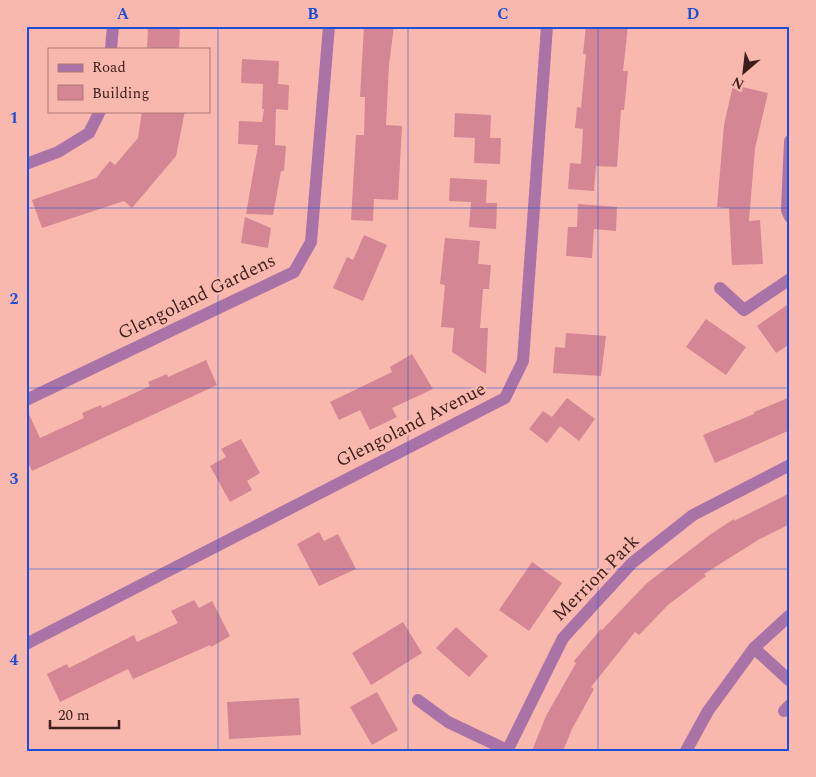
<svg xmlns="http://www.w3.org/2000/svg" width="816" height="777" viewBox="0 0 816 777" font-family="Spectral,serif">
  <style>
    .building { fill: #d48694 }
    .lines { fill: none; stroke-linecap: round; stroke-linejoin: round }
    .street { stroke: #a973a7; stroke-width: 12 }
    .grid { fill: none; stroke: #1d4ed8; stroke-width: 1; stroke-opacity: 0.55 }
    .labels { text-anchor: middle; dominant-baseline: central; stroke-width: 4.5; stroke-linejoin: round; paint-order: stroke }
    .street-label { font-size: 19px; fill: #3d1e1b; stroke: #f9b8ae }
    .neatline { fill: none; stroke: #1d4ed8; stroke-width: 2 }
    .grid-label { font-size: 16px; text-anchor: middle; font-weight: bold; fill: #1d4ed8 }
  </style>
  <rect width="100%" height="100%" fill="#f9b8ae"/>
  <g class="building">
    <path d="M 148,26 L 180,26 L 179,49 L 147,49 Z"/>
    <path d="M 364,26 L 394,26 L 389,65 L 386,125 L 402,126 L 398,200 L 374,199 L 373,221 L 351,220 L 356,135 L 364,135 L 365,97 L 360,97 Z"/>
    <path d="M 586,26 L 628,26 L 623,71 L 628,71 L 624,110 L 621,110 L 617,167 L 596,166 L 594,191 L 568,189 L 570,163 L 581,164 L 583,129 L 575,128 L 577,107 L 581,108 L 586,54 L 583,54 Z"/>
    <path d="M 242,59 L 279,61 L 278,84 L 289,85 L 288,110 L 276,109 L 275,145 L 286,146 L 284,171 L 281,171 L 273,215 L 246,214 L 258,145 L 238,144 L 239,121 L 262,122 L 264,109 L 262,109 L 263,84 L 241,83 Z"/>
    <path d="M 733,85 L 768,93 L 755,148 L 749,221 L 760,220 L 763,264 L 732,265 L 729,208 L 717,207 L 724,125 Z"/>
    <path d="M 142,111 L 185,111 L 176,156 L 132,208 L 124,201 L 42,228 L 32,200 L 96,178 L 110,161 L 115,165 L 138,138 Z"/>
    <path d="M 455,113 L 491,115 L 490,138 L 501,138 L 500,164 L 474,163 L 475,138 L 454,137 Z"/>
    <path d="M 450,178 L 487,180 L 486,203 L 497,203 L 496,229 L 469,227 L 471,202 L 449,201 Z"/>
    <path d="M 578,204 L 617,207 L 616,231 L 594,229 L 592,258 L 566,256 L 568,227 L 577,227 Z"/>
    <path d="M 245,217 L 271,228 L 268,248 L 241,243 Z"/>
    <path d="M 364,235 L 387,245 L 363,301 L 333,288 L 347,257 L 353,260 Z"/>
    <path d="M 445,238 L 480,241 L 478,264 L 491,265 L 489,289 L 483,289 L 480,328 L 488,328 L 486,374 L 452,352 L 454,328 L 441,327 L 445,285 L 440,284 Z"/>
    <path d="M 790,303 L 790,344 L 776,353 L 757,326 Z"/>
    <path d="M 706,319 L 746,347 L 726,375 L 686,347 Z"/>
    <path d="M 566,333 L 606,336 L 601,376 L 553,373 L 555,347 L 565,348 Z"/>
    <path d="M 412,354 L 433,389 L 392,408 L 397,417 L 370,430 L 360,410 L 339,420 L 330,402 L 392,372 L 390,367 Z"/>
    <path d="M 206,360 L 217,385 L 32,471 L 26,458 L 26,408 L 40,438 L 84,418 L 82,413 L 101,405 L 102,408 L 150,386 L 148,382 L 167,374 L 168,377 Z"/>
    <path d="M 790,397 L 790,430 L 715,463 L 703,435 L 754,414 L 754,412 Z"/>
    <path d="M 567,398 L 595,419 L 579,441 L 560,426 L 547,443 L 529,429 L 543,411 L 552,417 Z"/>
    <path d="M 241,439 L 260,473 L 247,481 L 252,490 L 230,502 L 210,466 L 226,457 L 221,449 Z"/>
    <path d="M 790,493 L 790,524 L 758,540 L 704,574 L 706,576 L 668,605 L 639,635 L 635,632 L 591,687 L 594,689 L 572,729 L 563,751 L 532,751 L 546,716 L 576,663 L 574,661 L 601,629 L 602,630 L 647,583 L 711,534 L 734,519 L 734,521 Z"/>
    <path d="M 319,532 L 324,541 L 338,534 L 356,569 L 319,586 L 297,544 Z"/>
    <path d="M 532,562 L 562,583 L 529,631 L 499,610 Z"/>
    <path d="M 194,600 L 199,608 L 212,601 L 230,636 L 211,647 L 210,645 L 133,679 L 128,669 L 60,702 L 47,674 L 67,664 L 69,668 L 134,635 L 137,642 L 178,623 L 171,611 Z"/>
    <path d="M 403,622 L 422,653 L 371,685 L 352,653 Z"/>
    <path d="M 456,627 L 488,656 L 469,677 L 436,648 Z"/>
    <path d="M 377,692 L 398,730 L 372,745 L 350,707 Z"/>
    <path d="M 299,698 L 301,735 L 229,739 L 227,702 Z"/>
  </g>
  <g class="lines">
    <g class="street">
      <path d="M 111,49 L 113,26"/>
      <path d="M 790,141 L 787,210 L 790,217"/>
      <path d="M 26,164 L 58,152 L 89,133 L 100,111"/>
      <path d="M 720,288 L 744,310 L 790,279"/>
      <path d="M 26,400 L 294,272 L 311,242 L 329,26"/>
      <path d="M 26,644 L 505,398 L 523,361 L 547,26"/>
      <path d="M 754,648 L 790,681"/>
      <path d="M 418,700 L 448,722 L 507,750"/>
      <path d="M 784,711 L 790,705"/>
      <path d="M 507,751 L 563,638 L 632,563 L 693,515 L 790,465"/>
      <path d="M 686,751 L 708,711 L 754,648 L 790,615"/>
    </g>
  </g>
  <path class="grid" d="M 218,26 L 218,751M 408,26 L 408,751M 598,26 L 598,751M 26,208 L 790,208M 26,388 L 790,388M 26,569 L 790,569"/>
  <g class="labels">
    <g class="street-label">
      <text transform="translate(197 297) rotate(-26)">Glengoland Gardens</text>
      <text transform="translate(411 425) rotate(-27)">Glengoland Avenue</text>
      <text transform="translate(596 578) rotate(-45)">Merrion Park</text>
    </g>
  </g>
  <rect width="816" height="777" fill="none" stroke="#f9b8ae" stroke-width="55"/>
  <rect x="48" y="48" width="162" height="65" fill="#f9b8ae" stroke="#ae7a73"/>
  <rect x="58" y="64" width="25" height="8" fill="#a973a7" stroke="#ae7a73"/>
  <text x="92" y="72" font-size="15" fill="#3d1e1b">Road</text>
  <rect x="58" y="85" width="25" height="15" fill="#d48694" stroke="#ae7a73"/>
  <text x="92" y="98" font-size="15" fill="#3d1e1b">Building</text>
  <g transform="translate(744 72) rotate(208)" stroke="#f9b8ae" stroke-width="4" paint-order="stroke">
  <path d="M0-4L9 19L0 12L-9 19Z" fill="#3d1e1b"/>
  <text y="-8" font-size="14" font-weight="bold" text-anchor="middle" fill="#3d1e1b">N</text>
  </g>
  <path d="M50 720v8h69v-8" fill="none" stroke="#3d1e1b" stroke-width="2.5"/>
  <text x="58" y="720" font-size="15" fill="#3d1e1b" stroke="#f9b8ae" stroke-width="4" paint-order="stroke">20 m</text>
  <rect x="28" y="28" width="760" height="722" class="neatline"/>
  <g class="grid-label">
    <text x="123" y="19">A</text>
    <text x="313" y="19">B</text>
    <text x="503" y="19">C</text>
    <text x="693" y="19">D</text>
    <text x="14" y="123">1</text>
    <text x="14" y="304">2</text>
    <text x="14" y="484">3</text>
    <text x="14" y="665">4</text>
  </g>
</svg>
